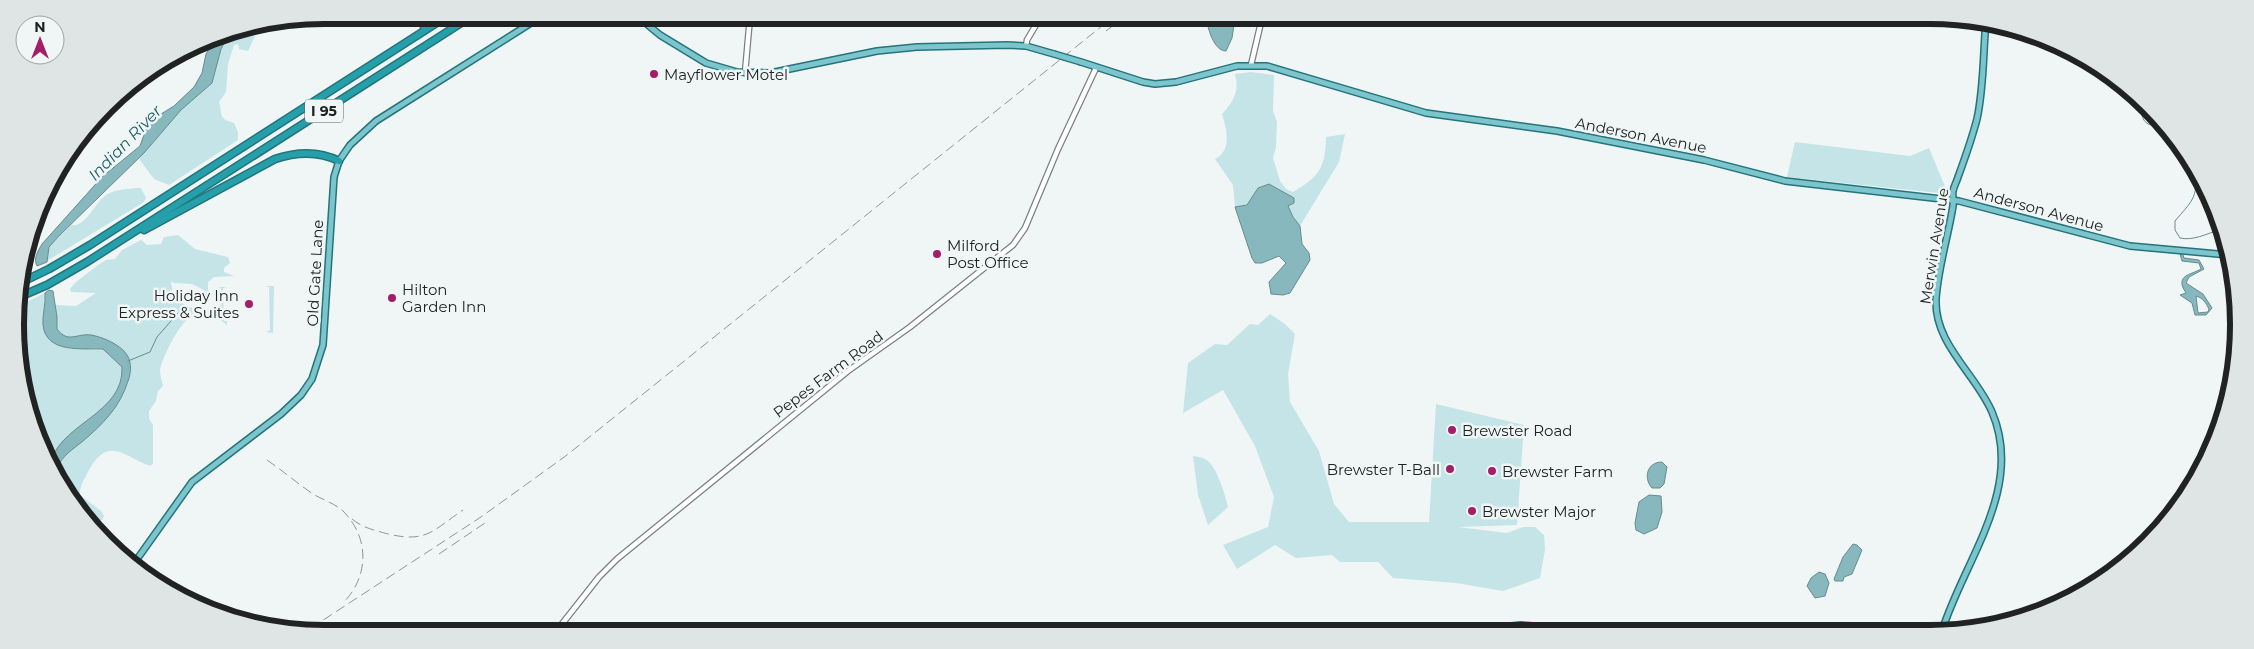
<svg xmlns="http://www.w3.org/2000/svg" width="2254" height="649" viewBox="0 0 2254 649" font-family="Montserrat,sans-serif">
  <style>
    .green { fill: #c5e4e7 }
    .water { fill: #87b8bd; stroke: #688b8f; fill-rule: evenodd }
    .lines { fill: none; stroke-linecap: round; stroke-linejoin: round }
    .stream { stroke: #688b8f; stroke-width: 1 }
    .minor-casing { stroke: #7a8080; stroke-width: 7 }
    .major-casing { stroke: #24747b; stroke-width: 8 }
    .highway-casing { stroke: #24747b; stroke-width: 9 }
    .minor { stroke: #fff; stroke-width: 4.5 }
    .major { stroke: #7cc5cc; stroke-width: 5 }
    .highway { stroke: #259faa; stroke-width: 6 }
    .rail { stroke: #919595; stroke-width: 1; stroke-dasharray: 10 5; stroke-linecap: butt }
    .major-bridge-casing { stroke: #24747b; stroke-width: 8; stroke-linecap: butt }
    .major-bridge { stroke: #7cc5cc; stroke-width: 5 }
    .poi-dot { fill: #a51d66; stroke: #f0f6f6; stroke-width: 2 }
    .labels { text-anchor: middle; dominant-baseline: central; stroke-width: 5; stroke-linejoin: round; paint-order: stroke }
    .shield { fill: #f0f6f6; stroke: #5f6262; stroke-width: 1 }
    .shield-label { font-size: 14px; font-weight: bold; fill: #212323 }
    .poi-label { font-size: 15px; fill: #212323; stroke: #f0f6f6; text-anchor: start }
    .street-label { font-size: 15px; fill: #212323; stroke: #f0f6f6 }
    .water-label { font-size: 16px; font-style: italic; fill: #1a5e64; stroke: #f0f6f6 }
    .rim { fill: none; stroke: #212323; stroke-width: 6 }
  </style>
  <rect width="100%" height="100%" fill="#f0f6f6"/>
  <g class="green">
    <path d="M 264,27 L 255,36 L 248,51 L 239,49 L 238,44 L 234,45 L 228,64 L 226,92 L 219,102 C 223,117 218,118 234,123 L 238,132 L 238,140 L 169,185 L 154,179 L 139,159 L 181,110 L 212,83 L 221,49 L 229,34 Z"/>
    <path d="M 1251,72 L 1274,75 L 1273,111 L 1277,122 L 1276,147 L 1273,158 L 1280,181 L 1286,189 L 1293,192 C 1320,176 1325,168 1326,137 L 1345,134 L 1339,162 L 1300,226 L 1293,217 L 1288,206 L 1258,188 L 1247,205 L 1235,207 L 1233,185 L 1215,159 C 1232,151 1227,130 1222,114 C 1233,101 1240,92 1235,74 Z"/>
    <path d="M 1795,142 L 1910,156 L 1929,148 L 1948,194 L 1787,177 Z"/>
    <path d="M 138,188 L 141,188 L 146,198 L 144,202 L 47,261 L 49,247 L 71,225 C 86,228 95,202 106,195 C 115,189 128,189 138,188 Z"/>
    <path d="M 178,235 L 195,249 L 228,257 L 230,263 L 224,268 L 224,272 L 234,276 L 214,277 L 208,282 L 208,292 L 192,284 L 174,283 L 171,281 L 173,295 L 186,306 L 193,308 C 194,318 188,318 183,324 C 174,335 163,356 160,370 C 160,375 162,381 163,386 L 158,391 L 156,401 L 149,411 L 149,419 L 153,425 L 153,464 L 150,466 C 124,457 109,435 89,470 C 85,478 79,487 80,495 L 101,511 L 104,516 L 102,520 L 90,523 L 78,511 L 57,468 L 67,453 L 96,429 L 129,377 L 130,361 L 82,336 C 52,344 58,324 55,305 L 76,306 L 96,293 L 71,292 L 70,289 L 76,282 L 98,265 L 106,260 L 115,259 L 122,250 L 141,240 L 147,245 L 161,244 L 164,237 Z"/>
    <path d="M 265,286 L 274,286 L 273,333 L 266,332 L 270,330 L 269,287 Z"/>
    <path d="M 218,287 L 227,287 L 223,288 L 224,321 L 227,321 L 227,325 L 218,318 L 222,317 L 221,288 Z"/>
    <path d="M 45,293 L 43,323 L 70,349 L 103,349 L 122,367 C 124,412 66,422 52,458 L 26,405 L 16,307 Z"/>
    <path d="M 1270,314 L 1285,324 L 1295,334 L 1288,374 L 1290,402 L 1319,451 L 1334,504 L 1349,522 L 1429,522 L 1436,404 L 1524,425 L 1517,525 L 1458,527 L 1507,533 L 1523,527 L 1535,527 L 1544,535 L 1545,550 L 1540,578 L 1503,591 L 1456,583 L 1393,578 L 1378,562 L 1340,562 L 1332,555 L 1296,558 L 1275,545 L 1237,569 L 1223,545 L 1268,527 L 1274,497 L 1255,446 L 1223,390 L 1183,413 L 1188,363 L 1215,344 L 1227,345 L 1250,324 L 1258,325 Z"/>
    <path d="M 1193,456 C 1197,457 1202,457 1205,459 C 1217,465 1225,495 1228,507 L 1208,525 L 1198,495 Z"/>
  </g>
  <g class="water">
    <path d="M 1206,18 L 1235,18 L 1232,38 L 1226,51 C 1214,51 1208,29 1206,18 Z"/>
    <path d="M 229,34 L 221,49 L 212,83 L 181,110 L 144,153 L 60,235 L 49,247 L 47,262 L 37,266 C 33,258 38,251 42,244 L 102,177 L 140,146 L 146,129 L 161,114 L 174,106 L 194,87 L 202,73 L 206,54 L 217,36 Z"/>
    <path d="M 1269,184 L 1294,198 L 1294,203 L 1288,206 L 1293,217 L 1300,226 L 1302,244 L 1309,253 L 1310,260 L 1290,293 L 1283,295 L 1271,294 L 1269,282 L 1286,263 L 1279,256 L 1262,263 L 1255,263 L 1252,258 L 1235,207 L 1247,205 L 1258,188 Z"/>
    <path d="M 2180,254 L 2183,255 L 2184,258 L 2199,260 L 2204,269 L 2189,277 L 2186,283 L 2203,294 L 2212,308 L 2206,315 L 2195,315 L 2192,303 L 2180,295 L 2186,293 C 2174,275 2191,275 2201,269 L 2199,263 L 2182,261 ZM 2196,296 C 2203,298 2206,303 2209,309 L 2208,312 L 2198,313 Z"/>
    <path d="M 49,290 L 53,291 L 57,317 L 57,329 C 68,344 77,333 91,335 C 103,337 121,345 127,355 C 132,362 131,374 128,381 C 120,407 103,424 83,441 C 72,450 63,455 57,468 L 52,458 C 66,422 124,412 122,367 L 103,349 C 83,348 46,354 43,325 C 42,315 46,304 45,293 Z"/>
    <path d="M 1662,462 L 1667,467 L 1664,484 L 1660,488 L 1652,488 C 1643,478 1647,462 1662,462 Z"/>
    <path d="M 1649,495 L 1661,496 L 1662,512 L 1657,528 L 1644,534 L 1636,530 L 1635,523 L 1639,502 Z"/>
    <path d="M 1853,544 L 1857,545 L 1862,550 L 1852,574 L 1844,577 L 1843,581 L 1835,581 L 1834,579 L 1843,557 Z"/>
    <path d="M 1819,572 L 1825,574 L 1829,583 L 1825,596 L 1815,598 L 1807,586 L 1811,578 Z"/>
  </g>
  <g class="lines">
    <g class="stream">
      <path d="M 2142,108 C 2140,123 2149,126 2163,128"/>
      <path d="M 2194,171 C 2200,197 2190,203 2175,221 L 2175,230 L 2180,238 C 2193,241 2206,234 2219,230"/>
      <path d="M 128,361 L 150,352 L 157,337 L 178,313"/>
    </g>
    <defs>
      <g id="minor">
        <path d="M 1026,46 L 1027,40 L 1040,18"/>
        <path d="M 1251,65 L 1262,18"/>
        <path d="M 745,73 L 750,17"/>
        <path d="M 558,629 L 599,577 L 617,559 L 848,371 L 910,327 L 1013,245 L 1025,228 L 1058,149 L 1096,68"/>
      </g>
      <g id="major">
        <path d="M 637,16 L 660,35 L 706,63 L 737,72 L 770,73 L 877,51 L 917,47 L 1007,45 L 1026,46 L 1054,54"/>
        <path d="M 1081,62 L 1143,82 L 1155,84 L 1176,82 L 1237,66 L 1267,66 L 1426,113 L 1557,131 L 1704,160 L 1785,181 L 1959,201 L 2130,246 L 2229,255"/>
        <path d="M 135,562 L 192,482 L 281,414 L 301,395 L 312,379 L 323,345 L 334,177 L 339,161 L 350,145 L 376,121 L 542,16"/>
        <path d="M 1470,630 L 1521,625 L 1591,631"/>
        <path d="M 1942,631 C 1963,562 2025,489 1992,412 C 1976,374 1934,344 1936,299 C 1938,268 1948,237 1953,206 C 1954,201 1952,195 1953,191 C 1954,186 1957,181 1958,177 C 1965,158 1972,138 1977,119 C 1984,87 1983,53 1986,21"/>
      </g>
      <g id="highway">
        <path d="M 424,27 L 439,15"/>
        <path d="M 144,230 L 275,159 C 296,152 319,151 339,161"/>
        <path d="M 22,282 L 49,269 L 90,245 L 449,15"/>
        <path d="M 17,298 L 47,285 L 87,262 L 472,16"/>
      </g>
    </defs>
    <use href="#minor" class="minor-casing"/>
    <use href="#major" class="major-casing"/>
    <use href="#highway" class="highway-casing"/>
    <use href="#minor" class="minor"/>
    <use href="#major" class="major"/>
    <use href="#highway" class="highway"/>
    <g class="rail">
      <path d="M 1106,31 L 1123,18"/>
      <path d="M 267,460 C 283,471 297,483 313,494 C 323,500 334,503 343,511 C 370,538 369,577 343,603"/>
      <path d="M 352,519 C 363,528 374,530 388,534 C 427,543 432,531 463,510"/>
      <path d="M 439,554 L 485,523"/>
      <path d="M 311,628 L 481,517 L 567,455 L 1112,18"/>
    </g>
    <defs>
      <path id="major-bridge" d="M 1054,54 L 1081,62"/>
    </defs>
    <use href="#major-bridge" class="major-bridge-casing"/>
    <use href="#major-bridge" class="major-bridge"/>
  </g>
  <g class="poi-dot">
    <circle cx="654" cy="74" r="5"/>
    <circle cx="937" cy="254" r="5"/>
    <circle cx="392" cy="298" r="5"/>
    <circle cx="249" cy="304" r="5"/>
    <circle cx="1452" cy="430" r="5"/>
    <circle cx="1450" cy="469" r="5"/>
    <circle cx="1492" cy="471" r="5"/>
    <circle cx="1472" cy="511" r="5"/>
  </g>
  <g class="labels">
    <rect class="shield" x="305" y="99.5" width="38" height="23" rx="4"/>
    <g class="shield-label">
      <text x="324" y="111">I 95</text>
    </g>
    <g class="poi-label">
      <text x="664" y="74">Mayflower Motel</text>
      <text x="947" y="245">Milford<tspan x="947" dy="17">Post Office</tspan></text>
      <text x="402" y="289">Hilton<tspan x="402" dy="17">Garden Inn</tspan></text>
      <text x="239" y="295" text-anchor="end">Holiday Inn<tspan x="239" dy="17">Express &amp; Suites</tspan></text>
      <text x="1462" y="430">Brewster Road</text>
      <text x="1440" y="469" text-anchor="end">Brewster T-Ball</text>
      <text x="1502" y="471">Brewster Farm</text>
      <text x="1482" y="511">Brewster Major</text>
    </g>
    <g class="street-label">
      <text transform="translate(1641 135) rotate(11)">Anderson Avenue</text>
      <text transform="translate(2039 209) rotate(15)">Anderson Avenue</text>
      <text transform="translate(1934 246) rotate(-81)">Merwin Avenue</text>
      <text transform="translate(315 273) rotate(-87)">Old Gate Lane</text>
      <text transform="translate(828 374) rotate(-37)">Pepes Farm Road</text>
    </g>
    <g class="water-label">
      <text transform="translate(125 143) rotate(-46)">Indian River</text>
    </g>
  </g>
  <path d="M0 0H2254V649H0ZM324 24H1930A300 300 0 0 1 2230 324V325A300 300 0 0 1 1930 625H324A300 300 0 0 1 24 325V324A300 300 0 0 1 324 24Z" fill="#dfe5e5" fill-rule="evenodd"/>
  <path class="rim" d="M324 24H1930A300 300 0 0 1 2230 324V325A300 300 0 0 1 1930 625H324A300 300 0 0 1 24 325V324A300 300 0 0 1 324 24Z"/>
  <g transform="translate(40 40)"><circle r="24" fill="#f0f6f6" stroke="#9da2a2"/>
  <path d="M0-4L9 19L0 12L-9 19Z" fill="#a51d66"/>
  <text y="-8" font-size="14" font-weight="bold" text-anchor="middle" fill="#212323">N</text>
  </g>
</svg>
